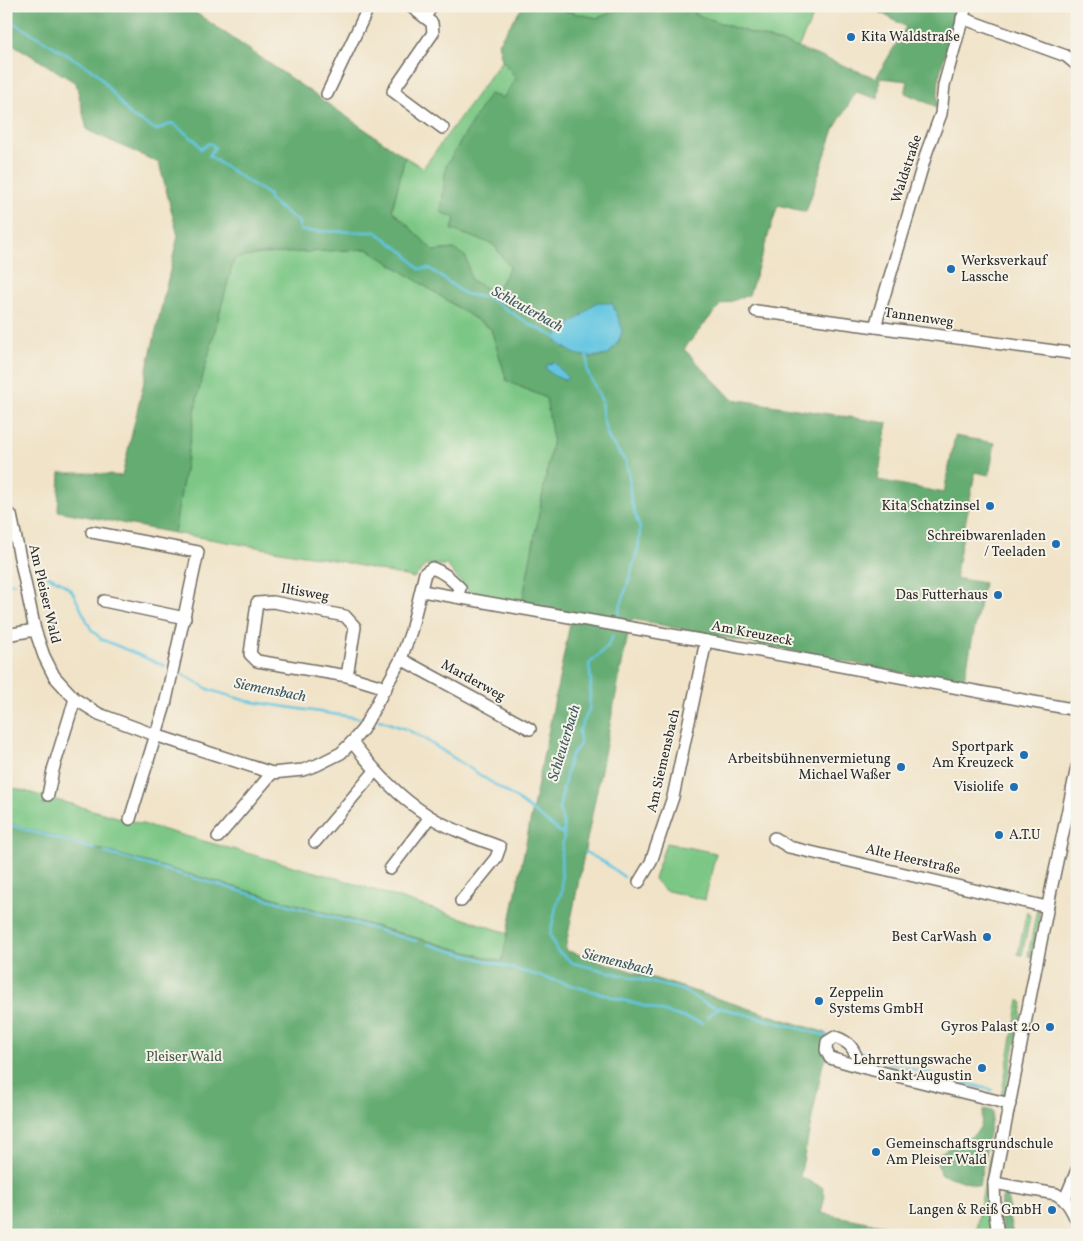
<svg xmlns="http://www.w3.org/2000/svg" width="1083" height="1241" viewBox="0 0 1083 1241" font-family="Vollkorn,serif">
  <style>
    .green { fill: #7cc785; stroke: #547958 }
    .forest { fill: #65ac72; stroke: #486c4e; fill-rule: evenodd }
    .water { fill: #63c6e1; stroke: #477886 }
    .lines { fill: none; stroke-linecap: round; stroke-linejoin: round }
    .stream { stroke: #63c6e1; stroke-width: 2.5 }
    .minor-casing { stroke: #706b62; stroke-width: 14 }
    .minor { stroke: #fff; stroke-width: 11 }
    .poi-dot { fill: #1f6fb2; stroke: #f7f3e8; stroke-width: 2 }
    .labels { text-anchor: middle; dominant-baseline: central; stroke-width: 4; stroke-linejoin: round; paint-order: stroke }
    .poi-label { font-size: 14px; fill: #2b2b2b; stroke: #f7f3e8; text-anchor: end }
    .street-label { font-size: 14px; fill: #2b2b2b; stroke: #f7f3e8 }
    .park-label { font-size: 14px; fill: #435a46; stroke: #f7f3e8 }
    .water-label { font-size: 15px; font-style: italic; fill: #3c5a62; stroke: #f7f3e8 }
  </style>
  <rect width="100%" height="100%" fill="#f7f3e8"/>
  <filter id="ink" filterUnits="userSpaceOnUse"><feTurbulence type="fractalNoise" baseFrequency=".02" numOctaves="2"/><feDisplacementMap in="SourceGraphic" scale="10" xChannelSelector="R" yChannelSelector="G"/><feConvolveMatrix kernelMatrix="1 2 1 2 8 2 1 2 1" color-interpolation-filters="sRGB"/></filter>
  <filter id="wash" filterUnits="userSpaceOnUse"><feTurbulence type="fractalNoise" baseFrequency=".0096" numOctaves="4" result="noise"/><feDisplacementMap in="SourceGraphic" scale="20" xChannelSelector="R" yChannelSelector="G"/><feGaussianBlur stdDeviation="1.12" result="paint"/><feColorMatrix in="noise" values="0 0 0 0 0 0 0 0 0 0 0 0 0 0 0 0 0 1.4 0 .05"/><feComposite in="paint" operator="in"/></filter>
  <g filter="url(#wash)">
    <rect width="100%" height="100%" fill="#f0e3c8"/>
    <g class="green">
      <path d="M 560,6 L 629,6 L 597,18 L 565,11 Z"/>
      <path d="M 690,6 L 818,6 L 798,48 L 729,26 L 695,14 Z"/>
      <path d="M 502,60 L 517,78 L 503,98 L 489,94 L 452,230 L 493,244 L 510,267 L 495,293 L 470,280 L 454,249 L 434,251 L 392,210 L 405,157 L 423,168 Z"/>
      <path d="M 368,249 L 491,329 L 507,381 L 546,398 L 553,439 L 522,604 L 471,595 L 447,565 L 426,565 L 414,578 L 339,561 L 174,533 L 198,394 L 234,259 L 262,254 Z"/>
      <path d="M 6,786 L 340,879 L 508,933 L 503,962 L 6,823 Z"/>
      <path d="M 666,843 L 716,853 L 705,900 L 664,890 L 654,879 Z"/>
      <path d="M 1037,909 L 1040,915 L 1040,925 L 1037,927 L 1032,957 L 1028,956 Z"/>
      <path d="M 1027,911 L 1029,913 L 1030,917 L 1022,955 L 1018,954 Z"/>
      <path d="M 1019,1000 L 1023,1003 L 1007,1084 L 1009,1087 L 1006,1094 L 1001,1097 Z"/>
      <path d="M 1000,1122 L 1001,1124 L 992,1160 L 990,1183 L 994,1235 L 975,1235 L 995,1126 Z"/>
    </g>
    <g class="forest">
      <path d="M 6,6 L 186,6 L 405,157 L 392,210 L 434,251 L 454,249 L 466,257 L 471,280 L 495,293 L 510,267 L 493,244 L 452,230 L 455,218 L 441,212 L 446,166 L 489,94 L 503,98 L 516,78 L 502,60 L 498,43 L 523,6 L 560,6 L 565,11 L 597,18 L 629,6 L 690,6 L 695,14 L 729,26 L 798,48 L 876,78 L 906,27 L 869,6 L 958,6 L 939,77 L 937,107 L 905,93 L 908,81 L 880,78 L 878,99 L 856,92 L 834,129 L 806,212 L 778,205 L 749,295 L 720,305 L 684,349 L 732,399 L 887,423 L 878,480 L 944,493 L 955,436 L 995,443 L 989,475 L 975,472 L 955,578 L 984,583 L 963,685 L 631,619 L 565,950 L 826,1033 L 829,1057 L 823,1063 L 800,1177 L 822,1187 L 825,1196 L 821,1213 L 933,1235 L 6,1235 L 6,823 L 502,962 L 572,614 L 522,604 L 553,439 L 546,398 L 507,381 L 491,329 L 368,249 L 262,254 L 234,259 L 198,394 L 174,533 L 58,511 L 60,473 L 90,473 L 122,476 L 178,236 L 159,163 L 87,130 L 76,83 L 6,40 ZM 595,303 L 620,340 L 608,355 L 588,358 L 566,349 L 581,316 Z"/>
      <path d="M 984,1109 L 993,1111 L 979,1186 L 940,1174 L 936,1157 C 948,1144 974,1142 981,1125 C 982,1120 982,1114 984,1109 Z"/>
      <path d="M 1008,1191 L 1009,1216 L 1013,1235 L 1003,1235 C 1001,1224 996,1195 1008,1191 Z"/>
    </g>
    <g class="water">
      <path d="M 595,303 L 612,303 C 623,331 628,330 608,355 C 584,358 575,357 556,341 L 558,333 L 581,316 Z"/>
      <path d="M 554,362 L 568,378 L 565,380 L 554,376 L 546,369 L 546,366 Z"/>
    </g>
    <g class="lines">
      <g class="stream">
        <path d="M 6,18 L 96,72 L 131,116 L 157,130 L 172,123 L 196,141 L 201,149 L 209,143 L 215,147 L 209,156 L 269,195 L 269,200 L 298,221 L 301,231 L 376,232 L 405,253 L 419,269 L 429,268 L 465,294 L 488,298 L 531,325 L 558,338"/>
        <path d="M 586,357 L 588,358 L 587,371 L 601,399 L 603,420 L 609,439 L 626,462 L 629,477 L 631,501 L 640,529 L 638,549 L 618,615"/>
        <path d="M 48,576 L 61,582 L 72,591 L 91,629 L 101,639 L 165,666"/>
        <path d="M 6,584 L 14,583"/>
        <path d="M 182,674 L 210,690 L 247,701 L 359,718"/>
        <path d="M 379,720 L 406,729 L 423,738 L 517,799 L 564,835 L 561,853 L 562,891 L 556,907 L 550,935 L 557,951 L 573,963 L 682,990 L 706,1004 L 828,1036"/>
        <path d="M 6,824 L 95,849"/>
        <path d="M 564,835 L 564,826 L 559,809 L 570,757 L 580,744 L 579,731 L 589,710 L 591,681 L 589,664 L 607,647 L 613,636"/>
        <path d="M 104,852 L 187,876"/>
        <path d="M 585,852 L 604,862 L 624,877"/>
        <path d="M 191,877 L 416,941"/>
        <path d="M 428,944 L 703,1023"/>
        <path d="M 707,1017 L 720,1007"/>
        <path d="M 862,1052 L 876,1058"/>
        <path d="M 889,1063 L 992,1090"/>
      </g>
    </g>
  </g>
  <g filter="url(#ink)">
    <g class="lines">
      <defs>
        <g id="minor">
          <path d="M 410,6 L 432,23 L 433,33 L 393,91 L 443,128"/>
          <path d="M 425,17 L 432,6"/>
          <path d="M 962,18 L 1066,56 L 1077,65"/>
          <path d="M 327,94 L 369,6"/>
          <path d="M 756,311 L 1077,354"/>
          <path d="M 875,327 L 927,151 L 941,114 L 944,85 L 966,6"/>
          <path d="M 11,515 L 35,630 L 44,656 L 54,676 L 75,699 L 99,714 L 155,735 L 272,773 L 303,770 L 317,765 L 341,753 L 352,742 L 363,729 L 401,659 L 411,631 L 425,573 L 432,568 C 444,572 451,579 460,588 L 457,597"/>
          <path d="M 92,532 L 198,552 L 165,705 L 130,819"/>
          <path d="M 422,591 L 706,641 L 1077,710"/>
          <path d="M 104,601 L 185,618"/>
          <path d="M 6,635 L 35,630"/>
          <path d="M 401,659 L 530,729"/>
          <path d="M 347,676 L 355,627 L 345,616 L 273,602 L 257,603 L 250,654 L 257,661 L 347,676 L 386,688"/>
          <path d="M 352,742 C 375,771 398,797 429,816 C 451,830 476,838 500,847 L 496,858 L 461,901"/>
          <path d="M 48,795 L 53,770 L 75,699"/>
          <path d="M 218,837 L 272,773"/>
          <path d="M 774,838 L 789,847 L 1047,907"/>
          <path d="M 315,842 L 375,771"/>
          <path d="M 390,869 L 430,817"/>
          <path d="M 639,882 L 651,862 L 673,797 L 706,641"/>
          <path d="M 861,1067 C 854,1051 853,1043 835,1037 L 827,1042 L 826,1050 L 830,1058 L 861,1067 L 1010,1104"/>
          <path d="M 994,1183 L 1056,1194 C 1068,1201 1071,1209 1077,1221"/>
          <path d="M 1065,1199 L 1077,1170"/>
          <path d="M 998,1235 L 995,1214 L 994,1183 L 1052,885 L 1077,767"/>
        </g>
      </defs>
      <use href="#minor" class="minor-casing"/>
      <use href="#minor" class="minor"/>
    </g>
  </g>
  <g class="poi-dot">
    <circle cx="851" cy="37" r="5"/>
    <circle cx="951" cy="269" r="5"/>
    <circle cx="990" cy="506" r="5"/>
    <circle cx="1056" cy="544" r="5"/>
    <circle cx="998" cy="595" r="5"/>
    <circle cx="1024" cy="755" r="5"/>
    <circle cx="901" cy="767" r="5"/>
    <circle cx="1014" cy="787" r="5"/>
    <circle cx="999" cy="835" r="5"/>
    <circle cx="987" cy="937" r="5"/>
    <circle cx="819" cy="1001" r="5"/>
    <circle cx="1050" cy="1027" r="5"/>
    <circle cx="982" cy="1068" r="5"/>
    <circle cx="876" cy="1152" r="5"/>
    <circle cx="1052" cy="1210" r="5"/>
  </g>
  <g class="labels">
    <g class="poi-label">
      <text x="861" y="37" text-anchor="start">Kita Waldstraße</text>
      <text x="961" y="261" text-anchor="start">Werksverkauf<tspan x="961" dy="16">Lassche</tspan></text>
      <text x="980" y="506">Kita Schatzinsel</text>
      <text x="1046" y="536">Schreibwarenladen<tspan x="1046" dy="16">/ Teeladen</tspan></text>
      <text x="988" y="595">Das Futterhaus</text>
      <text x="1014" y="747">Sportpark<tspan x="1014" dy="16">Am Kreuzeck</tspan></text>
      <text x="891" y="759">Arbeitsbühnenvermietung<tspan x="891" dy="16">Michael Waßer</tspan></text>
      <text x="1004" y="787">Visiolife</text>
      <text x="1009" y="835" text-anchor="start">A.T.U</text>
      <text x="977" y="937">Best CarWash</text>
      <text x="829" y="993" text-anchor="start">Zeppelin<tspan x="829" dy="16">Systems GmbH</tspan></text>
      <text x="1040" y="1027">Gyros Palast 2.0</text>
      <text x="972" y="1060">Lehrrettungswache<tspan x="972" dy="16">Sankt Augustin</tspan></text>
      <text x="886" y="1144" text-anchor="start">Gemeinschaftsgrundschule<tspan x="886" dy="16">Am Pleiser Wald</tspan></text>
      <text x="1042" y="1210">Langen &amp; Reiß GmbH</text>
    </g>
    <g class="street-label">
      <text transform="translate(907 169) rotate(-72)">Waldstraße</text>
      <text transform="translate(919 318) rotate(8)">Tannenweg</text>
      <text transform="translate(305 593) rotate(10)">Iltisweg</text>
      <text transform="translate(44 594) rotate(77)">Am Pleiser Wald</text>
      <text transform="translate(752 634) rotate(11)">Am Kreuzeck</text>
      <text transform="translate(473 681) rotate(29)">Marderweg</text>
      <text transform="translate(664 761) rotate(-77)">Am Siemensbach</text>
      <text transform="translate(913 860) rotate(13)">Alte Heerstraße</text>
    </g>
    <g class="park-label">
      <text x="184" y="1057">Pleiser Wald</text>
    </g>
    <g class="water-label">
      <text transform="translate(527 310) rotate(29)">Schleuterbach</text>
      <text transform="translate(270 691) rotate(11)">Siemensbach</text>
      <text transform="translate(565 743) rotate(-73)">Schleuterbach</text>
      <text transform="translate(618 963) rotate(14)">Siemensbach</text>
    </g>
  </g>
  <rect width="1083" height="1241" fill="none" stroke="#f7f3e8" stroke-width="25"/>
</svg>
